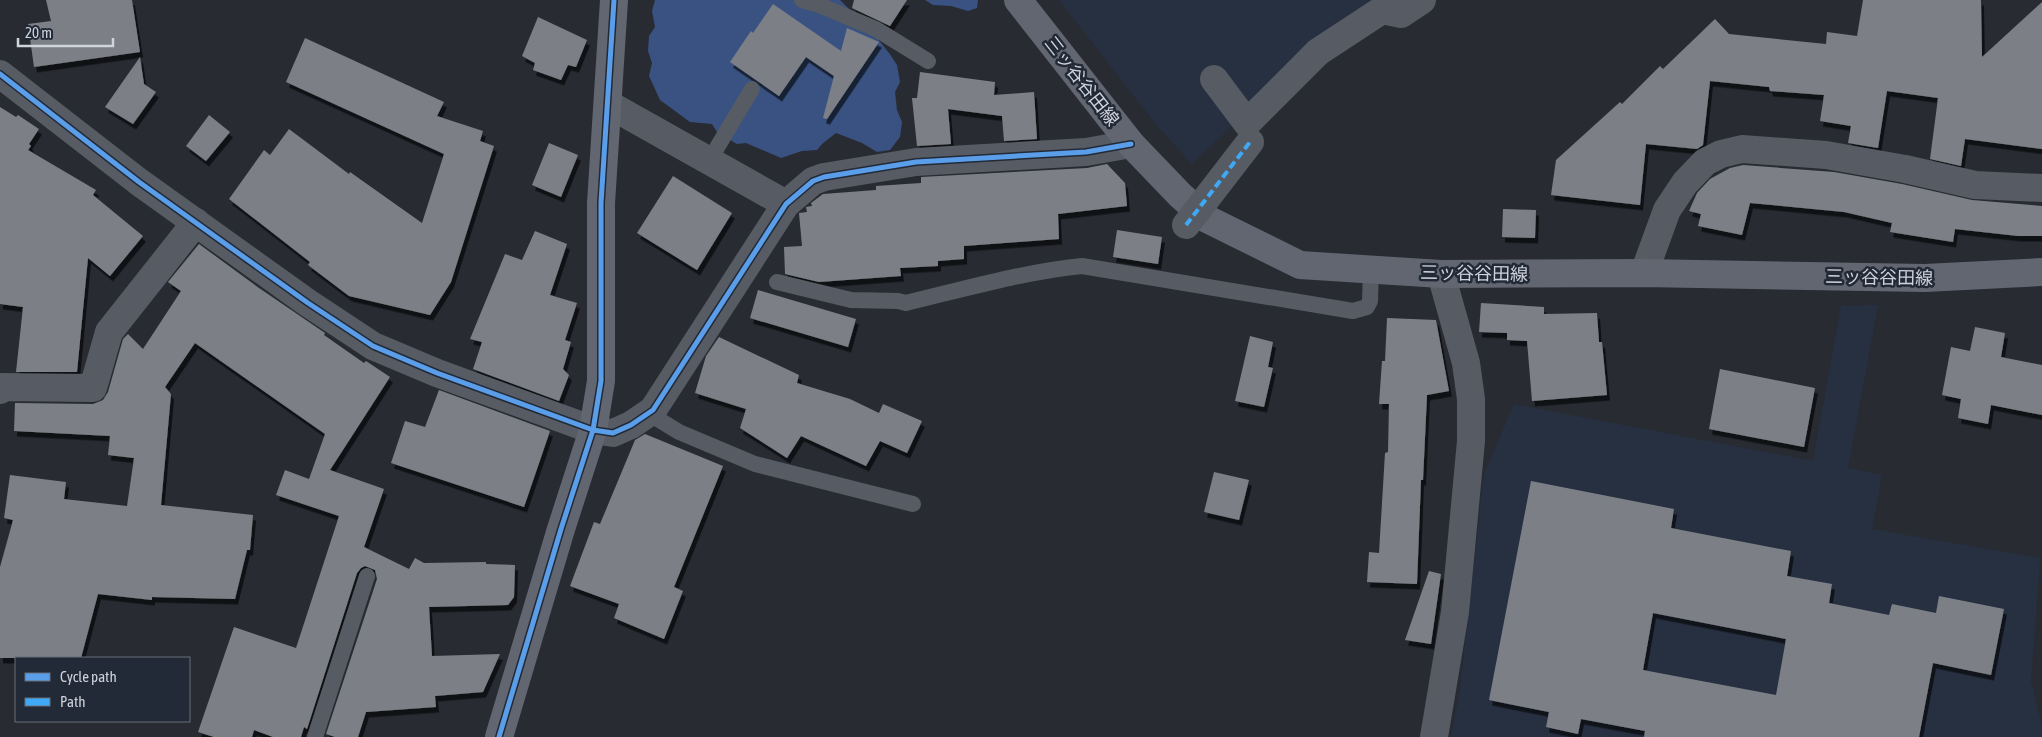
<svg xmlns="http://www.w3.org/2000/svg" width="2042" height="737" viewBox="0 0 2042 737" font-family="'Asap Condensed','Noto Sans JP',sans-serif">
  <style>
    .built { fill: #273041 }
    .forest { fill: #395281 }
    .building { fill: #7c8086; fill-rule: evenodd; filter: url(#shadow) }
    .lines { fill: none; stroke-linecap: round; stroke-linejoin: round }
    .lane { stroke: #575b63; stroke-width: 16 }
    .street { stroke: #575b63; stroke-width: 28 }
    .secondary { stroke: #616670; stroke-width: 28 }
    .street-bridge { stroke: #575b63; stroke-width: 28 }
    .quiet { stroke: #3fa9f5; stroke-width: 4; stroke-dasharray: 8 4; stroke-linecap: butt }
    .cycleway-casing { stroke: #232a37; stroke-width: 8 }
    .cycleway { stroke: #5a9eea; stroke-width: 5 }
    .labels { text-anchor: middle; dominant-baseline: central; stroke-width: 5; stroke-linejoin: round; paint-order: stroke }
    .street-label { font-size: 18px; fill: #ced3dc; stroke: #232a37 }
  </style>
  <defs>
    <filter id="shadow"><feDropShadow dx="3" dy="5.5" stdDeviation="0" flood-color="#0009"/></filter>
  </defs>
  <rect width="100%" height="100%" fill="#282b32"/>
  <g class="built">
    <path d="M 1059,0 L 1380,0 L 1233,125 L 1192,164 L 1158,127 Z"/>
    <path d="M 1878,305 L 1848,468 L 1882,475 L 1872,529 L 2040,558 L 2031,681 L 2042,727 L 2042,737 L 1451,737 L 1460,690 L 1484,474 L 1514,404 L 1813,461 L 1841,306 Z"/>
  </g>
  <g class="forest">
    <path d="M 655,0 L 840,0 L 873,33 L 889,53 L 897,65 L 900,82 L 895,92 L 897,110 L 902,122 L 900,137 L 890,150 L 877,152 L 862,143 L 836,133 L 822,144 L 817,150 L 802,151 L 781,158 L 746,143 L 737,144 L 717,132 L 712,124 L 690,122 L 660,100 L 649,76 L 652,63 L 648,51 L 649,36 L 655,27 L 652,11 Z"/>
    <path d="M 925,0 L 978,0 L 977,8 L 968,11 L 951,6 L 933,5 Z"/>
  </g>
  <g class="building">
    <path d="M 46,0 L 132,0 L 140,52 L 34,67 L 28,24 L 51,21 Z"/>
    <path d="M 854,0 L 907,0 L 890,26 L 852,8 Z"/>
    <path d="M 1863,0 L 1981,0 L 1982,57 L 2042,2 L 2042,149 L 1965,139 L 1961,166 L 1930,159 L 1938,98 L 1887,91 L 1878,148 L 1848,143 L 1851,126 L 1820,121 L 1824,95 L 1770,91 L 1769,87 L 1710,81 L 1703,145 L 1697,149 L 1646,144 L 1640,205 L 1551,195 L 1556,160 L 1620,102 L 1622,104 L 1660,66 L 1663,69 L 1715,19 L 1729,34 L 1826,44 L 1827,32 L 1857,36 Z"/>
    <path d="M 773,4 L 841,51 L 847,28 L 879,42 L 827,119 L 823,118 L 834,76 L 806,57 L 779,96 L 730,62 L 751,31 L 753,33 Z"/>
    <path d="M 538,17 L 587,40 L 576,67 L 568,65 L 561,80 L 533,70 L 535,63 L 522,56 Z"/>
    <path d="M 305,38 L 444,102 L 437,116 L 483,131 L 480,141 L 494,146 L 451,282 L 430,315 L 349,296 L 308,265 L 310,262 L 229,199 L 264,150 L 270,155 L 289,129 L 349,174 L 350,172 L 422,223 L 444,154 L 286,82 Z"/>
    <path d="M 140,57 L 144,84 L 156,92 L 133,124 L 105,107 Z"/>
    <path d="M 920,72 L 995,82 L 994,95 L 1034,92 L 1037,139 L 1004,141 L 1002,116 L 948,109 L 951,144 L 917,146 L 912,98 L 917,98 Z"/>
    <path d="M 0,107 L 16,117 L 18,115 L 39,129 L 29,144 L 31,146 L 28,150 L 96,190 L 93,195 L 143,236 L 110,276 L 88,258 L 77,372 L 16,372 L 23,307 L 0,304 Z"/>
    <path d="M 209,115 L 230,132 L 206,161 L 186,146 Z"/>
    <path d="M 549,143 L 578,155 L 561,197 L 532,185 Z"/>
    <path d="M 1107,164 L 1125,183 L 1127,206 L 1058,214 L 1059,239 L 964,246 L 964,259 L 938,261 L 938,266 L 900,268 L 901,276 L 819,282 L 785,274 L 784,247 L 802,246 L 799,213 L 807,212 L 806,207 L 812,206 L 811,203 L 823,194 L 876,190 L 876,186 L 921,183 L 921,177 L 1087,168 Z"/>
    <path d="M 1743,165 L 1834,172 L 1902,184 L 1972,200 L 2042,206 L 2042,236 L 2018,236 L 1955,229 L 1953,242 L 1890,232 L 1892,223 L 1844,212 L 1750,203 L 1742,235 L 1698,226 L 1701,214 L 1689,211 L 1697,193 L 1710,179 L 1730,168 Z"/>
    <path d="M 673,176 L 732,213 L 697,270 L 637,233 Z"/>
    <path d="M 1503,209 L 1536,210 L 1535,238 L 1502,237 Z"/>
    <path d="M 1117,230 L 1162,237 L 1158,264 L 1113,257 Z"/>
    <path d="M 535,231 L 567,244 L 550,295 L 577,303 L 565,340 L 571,342 L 563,369 L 569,375 L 559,401 L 473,369 L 482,342 L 470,339 L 505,254 L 522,260 Z"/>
    <path d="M 199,244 L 259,288 L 325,333 L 324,335 L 364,363 L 366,361 L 390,377 L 330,470 L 384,489 L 364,547 L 409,569 L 415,558 L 424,563 L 486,562 L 486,564 L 515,565 L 514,597 L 508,605 L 429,607 L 432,656 L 500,654 L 483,692 L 435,696 L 436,707 L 366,712 L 358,737 L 335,737 L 326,734 L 377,579 L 375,570 L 365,566 L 361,568 L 357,573 L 307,729 L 304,727 L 301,737 L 273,737 L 254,730 L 252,737 L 214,737 L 198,732 L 234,627 L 296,648 L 339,516 L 276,495 L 285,470 L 309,479 L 325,434 L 195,343 L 165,387 L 171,394 L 161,505 L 253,515 L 250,550 L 247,550 L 235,599 L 152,597 L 152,600 L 98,594 L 81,658 L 0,658 L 0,567 L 13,520 L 4,518 L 10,475 L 66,482 L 64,499 L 127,506 L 134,458 L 108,455 L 110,436 L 14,431 L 15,403 L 93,404 L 103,400 L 108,392 L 123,339 L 128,334 L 143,349 L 181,291 L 168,282 Z"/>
    <path d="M 758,290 L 856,319 L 848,347 L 750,318 Z"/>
    <path d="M 1481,303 L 1544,307 L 1544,314 L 1597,313 L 1599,342 L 1602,342 L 1607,395 L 1532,401 L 1527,341 L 1507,340 L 1507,333 L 1479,332 Z"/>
    <path d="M 1387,318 L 1436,320 L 1449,391 L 1427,395 L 1423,480 L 1421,480 L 1417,584 L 1367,582 L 1369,552 L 1379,553 L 1385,453 L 1388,452 L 1389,404 L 1379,404 L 1382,361 L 1385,361 Z"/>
    <path d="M 1975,327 L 2005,333 L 2001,357 L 2042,365 L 2042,415 L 1991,405 L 1988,424 L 1958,418 L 1961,399 L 1942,395 L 1951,347 L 1970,351 Z"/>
    <path d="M 1250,336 L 1273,342 L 1268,367 L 1273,368 L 1264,407 L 1235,401 Z"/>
    <path d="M 719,337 L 799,375 L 797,383 L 850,399 L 879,413 L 883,404 L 922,421 L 907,453 L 880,441 L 866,466 L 801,436 L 787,458 L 740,428 L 746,409 L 695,393 L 706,356 Z"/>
    <path d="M 1720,369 L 1815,388 L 1804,447 L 1709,429 Z"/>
    <path d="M 439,390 L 550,431 L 524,507 L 391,463 L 405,421 L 425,427 Z"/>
    <path d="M 645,434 L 723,466 L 674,587 L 683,591 L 664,639 L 614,618 L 619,604 L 570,586 L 594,522 L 600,524 L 635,440 Z"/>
    <path d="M 1214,472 L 1249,480 L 1239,520 L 1204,512 Z"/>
    <path d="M 1531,481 L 1674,509 L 1671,528 L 1791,551 L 1787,576 L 1832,584 L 1829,603 L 1889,615 L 1892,604 L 1936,613 L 1939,596 L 2004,609 L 1991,675 L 1933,663 L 1919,737 L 1644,737 L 1645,731 L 1581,719 L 1578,734 L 1546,727 L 1549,712 L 1489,700 ZM 1653,613 L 1786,639 L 1776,695 L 1643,670 Z"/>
    <path d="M 1429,571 L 1441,574 L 1431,644 L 1405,640 Z"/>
  </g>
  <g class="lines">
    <g class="lane">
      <path d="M 802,0 L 819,5 L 876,29 L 928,61"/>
      <path d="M 709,161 L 752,89"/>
      <path d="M 777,282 L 851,300 L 898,301 L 906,303 C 964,289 1023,272 1082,266 L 1353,311 L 1367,307 L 1370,301 L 1371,270"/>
      <path d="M 648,413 L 679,432 L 755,464 L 913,504"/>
      <path d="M 315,737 L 367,576"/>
    </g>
    <g class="street">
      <path d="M 0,74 L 139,182 L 308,303 L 373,346 L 437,373 L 593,430 L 613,433 L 631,425 L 653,410 L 786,204 L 813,181 L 824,177 L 916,162 L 1086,152 L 1131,144"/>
      <path d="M 1214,79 L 1247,123 L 1318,52 L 1382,10 L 1401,14 L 1422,0"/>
      <path d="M 608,104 L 786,204"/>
      <path d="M 1644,273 L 1667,210 L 1685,183 L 1705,162 L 1721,154 L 1742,149 L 1826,155 L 1905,169 L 1975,185 L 2042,188"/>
      <path d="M 0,390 L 0,387 L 93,388 L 109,332 L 196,222"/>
      <path d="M 1434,737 L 1455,612 L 1471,441 L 1471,399 L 1466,363 L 1441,274"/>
    </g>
    <g class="secondary">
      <path d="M 1018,0 L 1131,144 L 1180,195 L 1207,219 L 1300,265 L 1441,274 L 1644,273 L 1925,278 L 2042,272"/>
      <path d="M 499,737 L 561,529 L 593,430 L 601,381 L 601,203 L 614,0"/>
    </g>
    <path class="street-bridge" d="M 1186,225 L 1250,142"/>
    <path class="quiet" d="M 1186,225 L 1250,142"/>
    <defs>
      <g id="cycleway">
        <path d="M 0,74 L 139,182 L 308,303 L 373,346 L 437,373 L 593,430 L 613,433 L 631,425 L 653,410 L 786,204 L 813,181 L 824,177 L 916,162 L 1086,152 L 1131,144"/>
        <path d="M 499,737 L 561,529 L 593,430 L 601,381 L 601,203 L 614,0"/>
      </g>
    </defs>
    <use href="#cycleway" class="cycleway-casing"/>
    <use href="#cycleway" class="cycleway"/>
  </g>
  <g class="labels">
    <g class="street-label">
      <text transform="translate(1082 81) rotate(52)">三ッ谷谷田線</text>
      <text transform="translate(1474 273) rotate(1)">三ッ谷谷田線</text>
      <text transform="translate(1879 277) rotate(1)">三ッ谷谷田線</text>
    </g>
  </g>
  <rect x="15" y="657" width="175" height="65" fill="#232a37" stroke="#676e79"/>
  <rect x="25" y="673" width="25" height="8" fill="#5a9eea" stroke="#676e79"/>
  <text x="60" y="682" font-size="15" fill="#ced3dc">Cycle path</text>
  <rect x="25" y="698" width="25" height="8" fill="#3fa9f5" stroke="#676e79"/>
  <text x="60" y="707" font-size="15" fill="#ced3dc">Path</text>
  <path d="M18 38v8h95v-8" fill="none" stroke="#ced3dc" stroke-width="2.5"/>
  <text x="25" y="38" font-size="15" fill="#ced3dc" stroke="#232a37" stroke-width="4" paint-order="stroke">20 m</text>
</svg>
